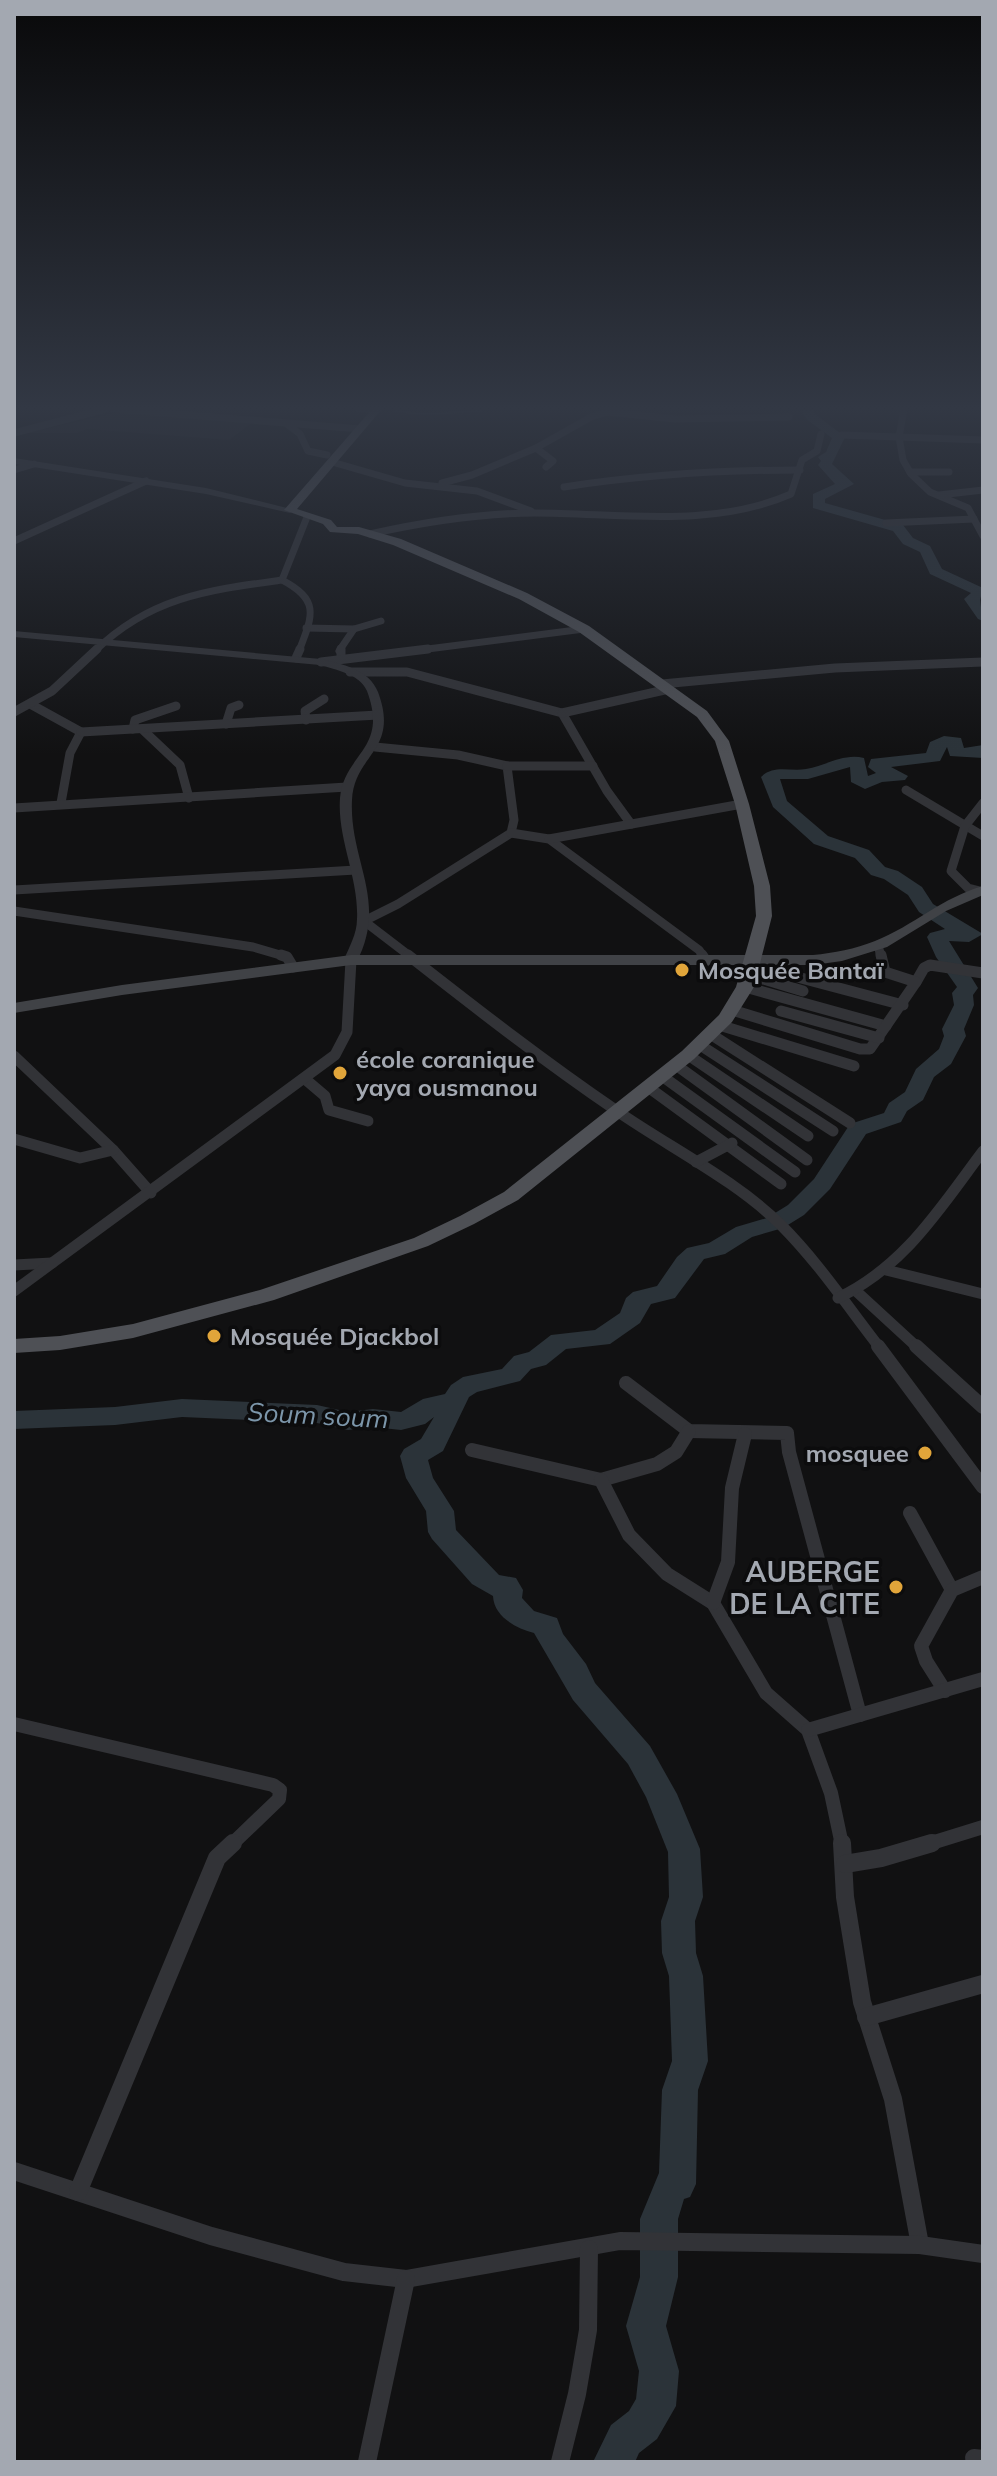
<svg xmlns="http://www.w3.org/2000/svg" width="997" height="2476" viewBox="0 0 997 2476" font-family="Mulish,sans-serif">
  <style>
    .built { fill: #1d1d1f }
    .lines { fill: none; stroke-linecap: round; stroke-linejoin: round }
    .stream { stroke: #2b3339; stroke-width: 2 }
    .river { fill: #2b3339; fill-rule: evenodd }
    .minor-far4 { stroke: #323337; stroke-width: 7 }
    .minor-far3 { stroke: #323337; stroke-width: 9 }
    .minor-far2 { stroke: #323337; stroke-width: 11 }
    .minor-far1 { stroke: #323337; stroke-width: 14 }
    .minor { stroke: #323337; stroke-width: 18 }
    .tertiary { fill: #323337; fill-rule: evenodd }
    .secondary { fill: #404246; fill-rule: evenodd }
    .primary { fill: #4e5055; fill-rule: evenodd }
    .poi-dot { fill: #e1a53a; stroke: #0c0c0d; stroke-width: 3 }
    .labels { text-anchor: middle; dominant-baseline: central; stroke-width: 7; stroke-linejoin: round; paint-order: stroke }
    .poi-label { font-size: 24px; font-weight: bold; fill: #a3a8b1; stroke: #0c0c0d; text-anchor: start }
    .water-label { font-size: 26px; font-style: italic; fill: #7c96aa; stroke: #0c0c0d }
    .near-poi-label { font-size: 28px; font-weight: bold; fill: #a3a8b1; stroke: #0c0c0d; text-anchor: end }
  </style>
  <rect width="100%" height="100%" fill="#111112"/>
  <path class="built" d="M 123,411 L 253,422 L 229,440 L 87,429 L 77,433 L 27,433 Z"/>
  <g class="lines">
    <path class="stream" d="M 395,411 L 423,414 L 482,411"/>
    <g class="river">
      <path d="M 801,409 L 813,409 L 815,414 L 845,437 L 832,464 L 854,484 L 825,499 L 825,503 L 903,525 L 913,538 L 930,546 L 942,569 L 983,588 L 980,600 L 983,621 L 978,619 L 964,599 L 971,593 L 930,574 L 920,552 L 903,544 L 893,531 L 813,508 L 813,494 L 835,484 L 818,465 L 821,461 L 818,457 L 826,452 L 832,438 L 806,419 Z"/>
      <path d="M 944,736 L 961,738 L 964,748 L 983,745 L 983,758 L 950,756 L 947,747 L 940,761 L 891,767 L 908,776 L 905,780 L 882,782 L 865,789 L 851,782 L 850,767 L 808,779 L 780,779 L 787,801 L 828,836 L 869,850 L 885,867 L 898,871 L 922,887 L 933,904 L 983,934 L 969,942 L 949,941 L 978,988 L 973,995 L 974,1005 L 964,1029 L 966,1036 L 951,1064 L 934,1077 L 923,1100 L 907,1111 L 901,1122 L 866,1134 L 830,1189 L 804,1215 L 783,1228 L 752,1237 L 725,1254 L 704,1259 L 675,1298 L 651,1304 L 640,1323 L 610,1344 L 566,1349 L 546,1365 L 531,1369 L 520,1381 L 477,1392 L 469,1397 L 443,1451 L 428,1460 L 433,1478 L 454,1511 L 456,1530 L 499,1575 L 516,1578 L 523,1590 L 522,1598 L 534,1611 L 557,1618 L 563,1634 L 586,1664 L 595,1683 L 650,1746 L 677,1794 L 700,1849 L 703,1897 L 695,1921 L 696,1953 L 703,1976 L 708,2061 L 698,2090 L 696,2184 L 690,2197 L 684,2199 L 678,2219 L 678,2277 L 666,2326 L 679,2371 L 676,2406 L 657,2439 L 639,2453 L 635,2462 L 593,2462 L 611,2425 L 629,2411 L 636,2399 L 639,2371 L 626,2326 L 640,2277 L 640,2219 L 659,2173 L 662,2090 L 672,2061 L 669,1976 L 662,1953 L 661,1921 L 669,1897 L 668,1852 L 646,1797 L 628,1764 L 573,1700 L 534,1633 C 516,1628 494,1617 493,1596 L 472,1584 L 432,1539 L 428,1532 L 426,1511 L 406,1478 L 400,1456 L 404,1449 L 421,1439 L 434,1417 L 425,1424 L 401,1430 L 373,1427 L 348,1430 L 317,1423 L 182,1417 L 115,1425 L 14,1429 L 14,1411 L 115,1407 L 182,1399 L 317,1405 L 348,1412 L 373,1409 L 401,1412 L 423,1399 L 445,1394 L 451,1385 L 463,1377 L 502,1369 L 514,1356 L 529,1352 L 551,1335 L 595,1330 L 620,1313 L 626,1298 L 633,1292 L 657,1286 L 677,1257 L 687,1248 L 709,1243 L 736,1227 L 767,1218 L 788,1205 L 814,1179 L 850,1124 L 884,1113 L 889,1103 L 905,1092 L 916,1069 L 939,1049 L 944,1036 L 942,1029 L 954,1005 L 952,993 L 957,987 L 936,957 L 927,937 L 930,933 L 945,929 L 919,912 L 908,895 L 884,879 L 871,875 L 855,858 L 814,844 L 773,807 L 761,777 C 774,764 790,772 806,769 C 826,766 843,753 864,758 L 868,776 L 876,773 L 868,767 L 871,759 L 926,753 L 930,742 Z"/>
    </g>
    <g class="minor-far4">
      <path d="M 114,409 L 360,429"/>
      <path d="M 359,409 L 376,410"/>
      <path d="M 904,409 L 899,437 L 983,440"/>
      <path d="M 607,412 L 675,419 L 789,417"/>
      <path d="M 288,425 L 300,434 L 308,451 L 327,455"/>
      <path d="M 14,433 L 106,409"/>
      <path d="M 842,435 L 899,437 L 903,460 L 911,474 L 930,492 L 968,508 L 983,536"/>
      <path d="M 536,448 L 591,417 L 614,410"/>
      <path d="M 332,462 L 405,483 L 477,491 L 531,511"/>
      <path d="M 14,470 L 34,464"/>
      <path d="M 910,472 L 949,472"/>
      <path d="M 442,483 L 472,475 L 536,448 L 553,461 L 546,467"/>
      <path d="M 564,487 C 642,475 721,470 800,470"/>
      <path d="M 939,495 L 983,490"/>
      <path d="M 886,523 L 974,519"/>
      <path d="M 370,534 C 424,522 479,513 535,513 C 620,513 711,529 791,494 L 802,460 L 817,451 L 821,434"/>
      <path d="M 14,541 L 146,481"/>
      <path d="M 306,628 L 354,629"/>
      <path d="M 95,651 C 150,597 209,590 282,580"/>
      <path d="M 299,651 C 313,615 320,600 282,580 L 307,517"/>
      <path d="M 339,651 L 354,629 L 381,621"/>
      <path d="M 412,651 L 584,629"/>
    </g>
    <g class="minor-far3">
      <path d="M 341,649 L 341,658"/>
      <path d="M 296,658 L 300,649"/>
      <path d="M 321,662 L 428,649"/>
      <path d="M 350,672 L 407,672 L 562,713 L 607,791 L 631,824"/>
      <path d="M 662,684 L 835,668 L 983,662"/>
      <path d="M 32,705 L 81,732 L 70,753 L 61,803"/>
      <path d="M 14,712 L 52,691 L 97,649"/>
      <path d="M 562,713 L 669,689"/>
      <path d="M 306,720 L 305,711 L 324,699"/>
      <path d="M 226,724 L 231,708 L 239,705"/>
      <path d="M 133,729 L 135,720 L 176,706"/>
      <path d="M 143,730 L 180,765 L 189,798"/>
      <path d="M 81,732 L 378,715"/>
      <path d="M 375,747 L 458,755 L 507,766 L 514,820 L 511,833 L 398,904 L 364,921 L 411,957"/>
      <path d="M 507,766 L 593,766"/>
      <path d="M 906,790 L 983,836"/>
      <path d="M 14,808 L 347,787"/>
      <path d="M 511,833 L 549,839 L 699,950 L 704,957"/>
      <path d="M 549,839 L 742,804"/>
      <path d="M 14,890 L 356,870"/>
      <path d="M 980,891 L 968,888 L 951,871 L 965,826 L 983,803"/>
      <path d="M 14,911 L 253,947 L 287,957"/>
      <path d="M 878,945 L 881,957"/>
    </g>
    <g class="minor-far2">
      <path d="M 281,955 L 287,957 L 293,967"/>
      <path d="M 408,955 C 477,1009 545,1062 617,1111 C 669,1147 737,1181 781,1225 C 818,1262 848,1307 880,1348"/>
      <path d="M 702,955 L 706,961"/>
      <path d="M 752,965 L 903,1005"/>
      <path d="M 750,975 L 803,991"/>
      <path d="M 916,982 L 924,968 L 930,965 L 983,973"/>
      <path d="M 745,987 L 886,1026"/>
      <path d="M 732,1010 L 860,1049 L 870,1049 L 916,982 L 885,972 L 881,955"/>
      <path d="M 781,1011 L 879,1038"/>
      <path d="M 719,1025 L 854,1066"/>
      <path d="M 712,1035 L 850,1123"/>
      <path d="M 700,1045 L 833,1131"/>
      <path d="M 688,1055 L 808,1136"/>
      <path d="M 14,1056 L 113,1150 L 151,1193"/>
      <path d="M 676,1065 L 807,1160"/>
      <path d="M 662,1076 L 795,1172"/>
      <path d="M 305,1079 L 325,1096 L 329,1110 L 368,1121"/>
      <path d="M 648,1087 L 781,1184"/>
      <path d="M 14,1139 L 80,1158 L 113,1150"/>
      <path d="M 696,1162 L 732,1143"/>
      <path d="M 14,1265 L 52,1263"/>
      <path d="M 886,1270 L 983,1294"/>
      <path d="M 14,1291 L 335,1055 L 347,1032 L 351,960"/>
      <path d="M 856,1291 L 918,1348"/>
      <path d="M 838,1298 C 905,1266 940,1208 983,1151"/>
    </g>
    <g class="minor-far1">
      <path d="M 878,1346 L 983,1487"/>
      <path d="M 916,1346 L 983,1407"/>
      <path d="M 626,1383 L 689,1431 L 787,1433 L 789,1452 L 860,1715"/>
      <path d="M 472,1450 L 601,1480 L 657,1464 L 676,1452 L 689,1431"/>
      <path d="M 601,1480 L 629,1535 L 667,1574 L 713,1603 L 766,1693 L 808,1730 L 831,1793 L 842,1845"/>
      <path d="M 910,1513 L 952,1590"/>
      <path d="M 713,1603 L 728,1562 L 732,1488 L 745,1434"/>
      <path d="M 945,1691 L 926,1661 L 921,1646 L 952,1590 L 983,1577"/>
      <path d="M 14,1724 L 273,1785 L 280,1790 L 279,1799 L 231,1845"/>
      <path d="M 808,1730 L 983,1679"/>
      <path d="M 925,1845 L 983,1827"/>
    </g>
    <g class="minor">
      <path d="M 842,1843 L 845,1897 L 862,2002 L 893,2099 L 920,2245"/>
      <path d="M 845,1864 L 881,1858 L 932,1843"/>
      <path d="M 866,2017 L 983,1984"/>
      <path d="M 14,2171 L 211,2236 L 344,2272 L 406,2279 L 620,2241 L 920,2245 L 983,2254"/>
      <path d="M 78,2192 L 217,1858 L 233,1843"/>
      <path d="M 974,2458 L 983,2459"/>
      <path d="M 367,2462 L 406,2279"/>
      <path d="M 560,2462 L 577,2394 L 588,2330 L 589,2249"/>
    </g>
    <g class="tertiary">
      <path d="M 14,458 L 206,488 L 295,510 L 290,513 L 206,494 L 14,464 Z"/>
      <path d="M 14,631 L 321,659 C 341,664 369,669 378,692 C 400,751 354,754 352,800 C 349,861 389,901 356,963 L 351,964 L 344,960 C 349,947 357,934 357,919 C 359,878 337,839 340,798 C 344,753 389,750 367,691 C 360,674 336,670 320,665 L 14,637 Z"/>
    </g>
    <path class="secondary" d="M 983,886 L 983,895 L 946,911 L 887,947 L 842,961 L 813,965 L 351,965 L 122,995 L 14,1013 L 14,1003 L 122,985 L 351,955 L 813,955 C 834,953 855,949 875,941 C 913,926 943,897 983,886 Z"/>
    <path class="primary" d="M 372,409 L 382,409 L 297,509 L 331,520 L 337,527 L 359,527 L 401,539 L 527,593 L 589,626 L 707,711 L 729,741 L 749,804 L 770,886 L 772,916 L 754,987 L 732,1022 L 694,1059 L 518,1200 L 474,1224 L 428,1246 L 274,1300 L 133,1338 L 60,1350 L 14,1353 L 14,1339 L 60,1336 L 133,1324 L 260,1290 L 414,1238 L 460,1216 L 504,1192 L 682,1051 L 719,1015 L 736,987 L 756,916 L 754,886 L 735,804 L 715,741 L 697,717 L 579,632 L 519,599 L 393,545 L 358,534 L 330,532 L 323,524 L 284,510 Z"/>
  </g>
  <linearGradient id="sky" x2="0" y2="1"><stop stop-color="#09090a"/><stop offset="0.54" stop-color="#323844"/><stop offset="1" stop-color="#323844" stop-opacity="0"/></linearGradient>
  <rect width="997" height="755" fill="url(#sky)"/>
  <g class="poi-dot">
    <circle cx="682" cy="970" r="8"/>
    <circle cx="340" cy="1073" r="8"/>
    <circle cx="214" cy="1336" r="8"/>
    <circle cx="925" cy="1453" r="8"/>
    <circle cx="896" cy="1587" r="8"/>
  </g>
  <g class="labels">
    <g class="poi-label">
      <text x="698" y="970">Mosquée Bantaï</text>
      <text x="356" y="1059">école coranique<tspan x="356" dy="28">yaya ousmanou</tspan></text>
      <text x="230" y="1336">Mosquée Djackbol</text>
      <text x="909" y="1453" text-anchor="end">mosquee</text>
    </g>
    <g class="water-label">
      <text transform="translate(318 1415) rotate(3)">Soum soum</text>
    </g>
    <g class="near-poi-label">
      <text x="880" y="1571">AUBERGE<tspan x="880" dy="32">DE LA CITE</tspan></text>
    </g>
  </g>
  <rect width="997" height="2476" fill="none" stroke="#a3a8b1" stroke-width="32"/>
</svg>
